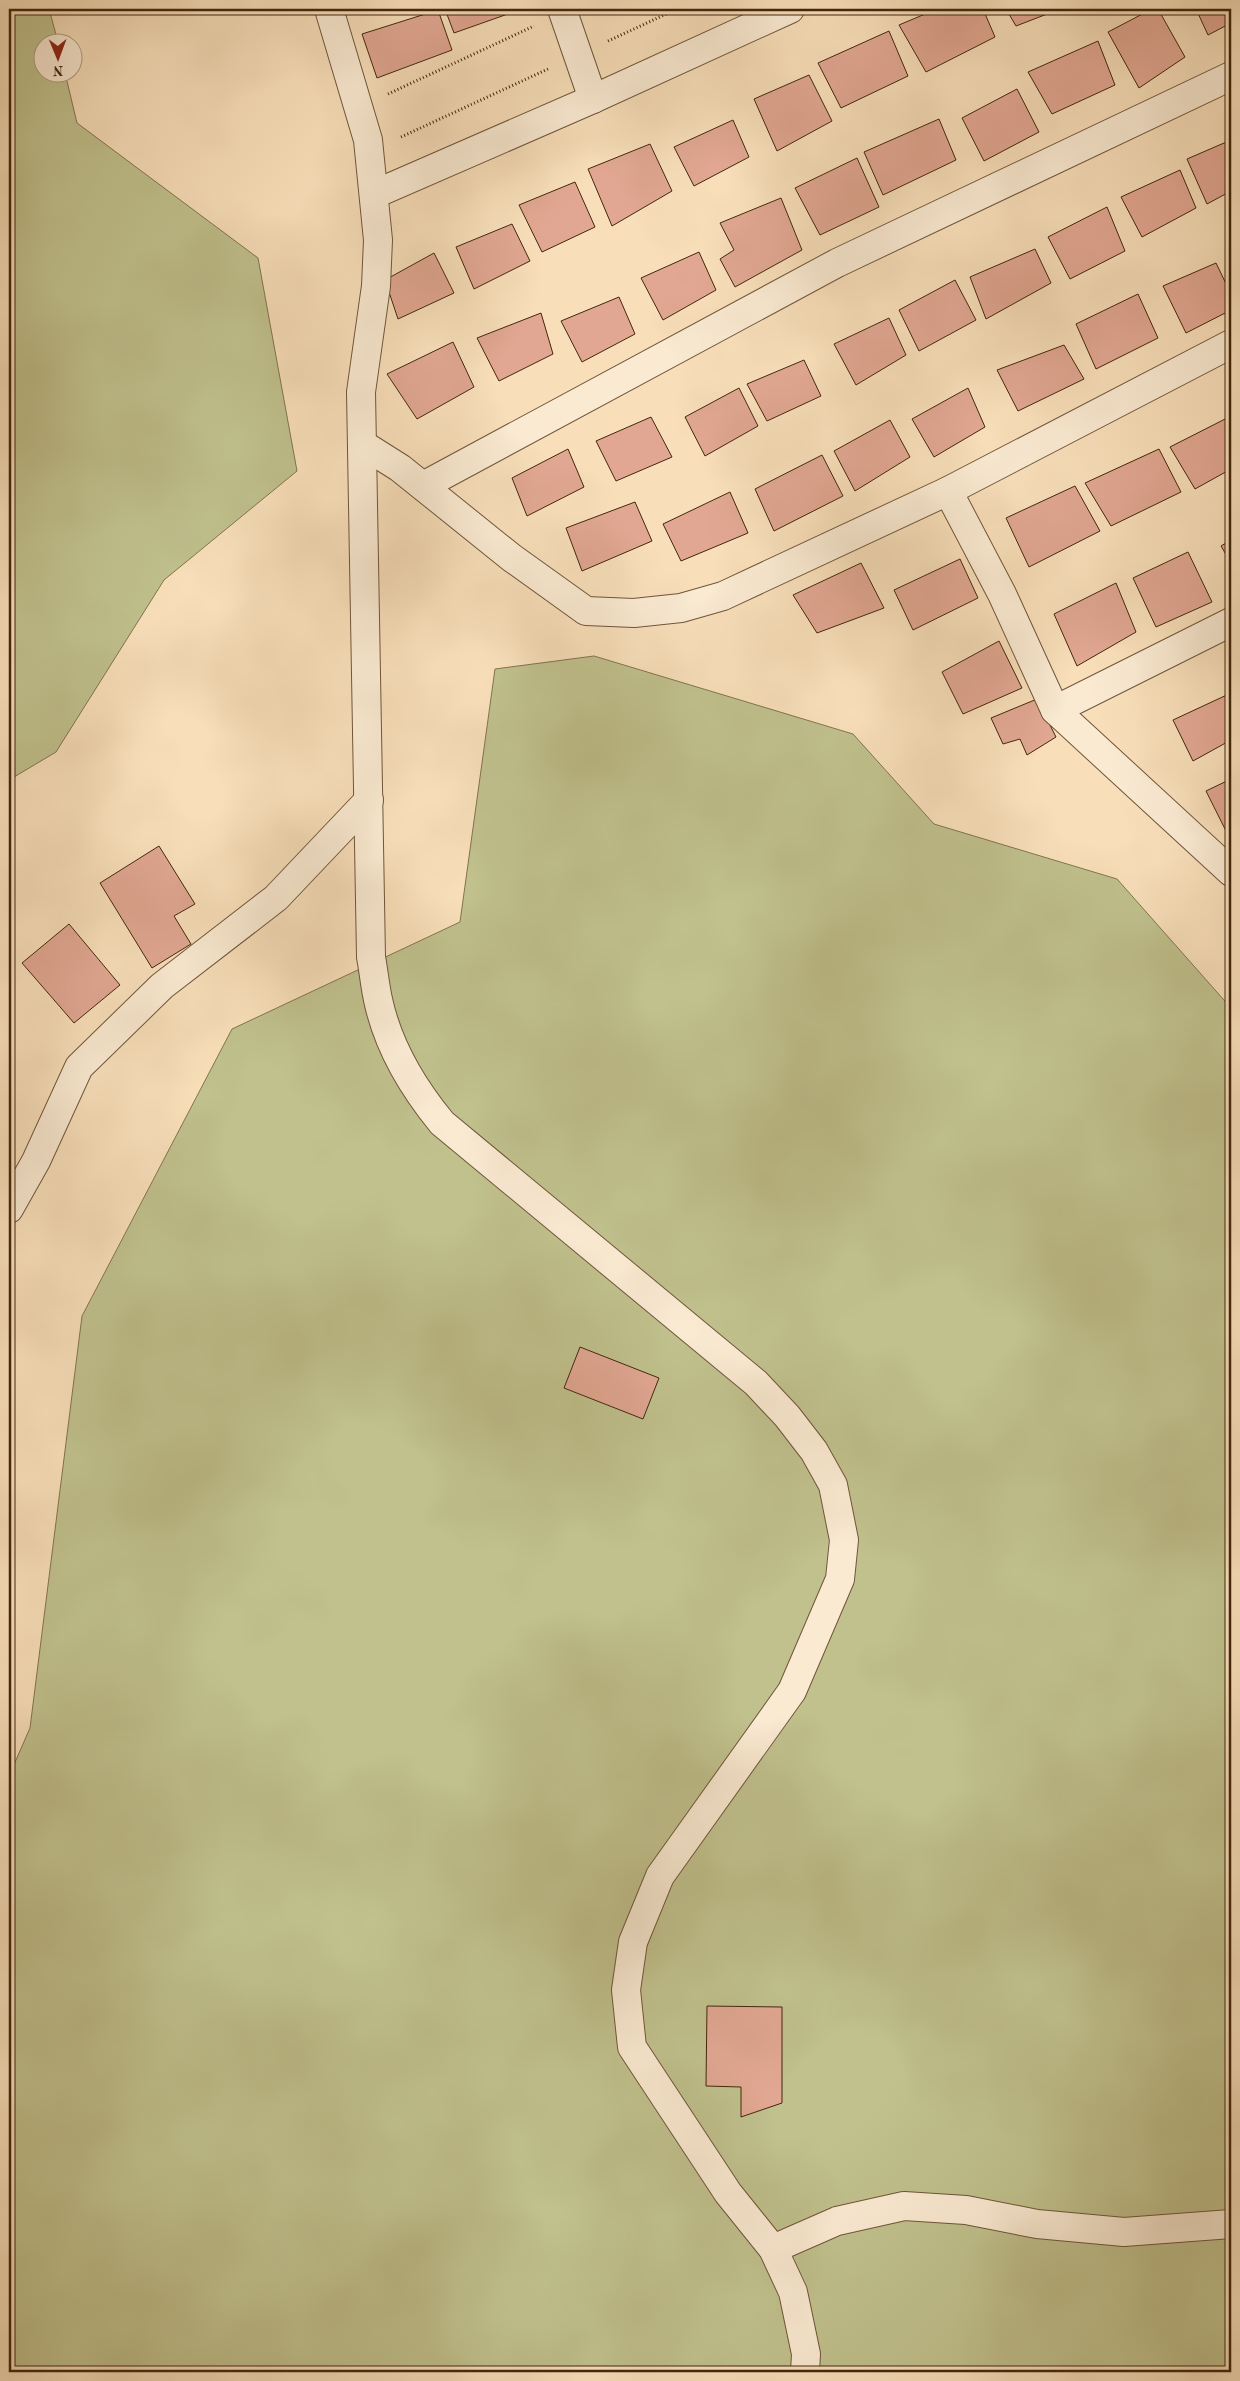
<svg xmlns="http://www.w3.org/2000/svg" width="1240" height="2381" viewBox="0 0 1240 2381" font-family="'Old Standard TT',serif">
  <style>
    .green { fill: #c0c18d; stroke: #81744e }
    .building { fill: #e1a792; stroke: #42270e }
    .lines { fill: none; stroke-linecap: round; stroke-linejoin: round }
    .minor-casing { stroke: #705539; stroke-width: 30 }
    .path { stroke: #42270e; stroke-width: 3; stroke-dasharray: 1 2.5; stroke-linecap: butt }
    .minor { stroke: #faead2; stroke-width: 28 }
  </style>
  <rect width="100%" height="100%" fill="#f8dfba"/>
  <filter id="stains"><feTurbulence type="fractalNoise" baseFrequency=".004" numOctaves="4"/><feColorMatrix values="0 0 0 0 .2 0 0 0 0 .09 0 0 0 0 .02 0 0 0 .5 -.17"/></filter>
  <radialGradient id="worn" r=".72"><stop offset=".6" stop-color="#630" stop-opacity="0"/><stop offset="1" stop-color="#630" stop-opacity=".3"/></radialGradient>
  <g class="green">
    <path d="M 9,9 L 49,9 L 58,42 L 42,42 L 42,72 L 65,73 L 77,123 L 258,258 L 297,471 L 164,580 L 56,752 L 9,780 Z"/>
    <path d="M 594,656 L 853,734 L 934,824 L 1117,879 L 1231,1008 L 1231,2372 L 9,2372 L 9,1776 L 30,1728 L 82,1316 L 232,1029 L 460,922 L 495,669 Z"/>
  </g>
  <g class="building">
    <path d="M 445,9 L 522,9 L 454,33 Z"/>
    <path d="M 937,9 L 983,9 L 995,37 L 926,72 L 899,25 Z"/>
    <path d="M 1006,9 L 1060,9 L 1016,26 Z"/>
    <path d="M 1152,9 L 1158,9 L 1185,57 L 1139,88 L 1108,32 Z"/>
    <path d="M 1196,9 L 1231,9 L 1231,23 L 1208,35 Z"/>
    <path d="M 438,10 L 452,50 L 377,78 L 362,34 Z"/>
    <path d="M 889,31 L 908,76 L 841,108 L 818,63 Z"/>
    <path d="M 1098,41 L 1115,85 L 1052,114 L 1028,72 Z"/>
    <path d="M 809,75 L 832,121 L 777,151 L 754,99 Z"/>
    <path d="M 1017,89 L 1039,132 L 984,161 L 962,118 Z"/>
    <path d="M 939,119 L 956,160 L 883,195 L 864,152 Z"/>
    <path d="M 733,120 L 749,157 L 694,186 L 674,147 Z"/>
    <path d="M 1231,140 L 1231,191 L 1207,204 L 1187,159 Z"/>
    <path d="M 650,144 L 672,191 L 612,226 L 588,169 Z"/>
    <path d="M 857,158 L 879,207 L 820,235 L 795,188 Z"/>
    <path d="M 1180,170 L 1196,208 L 1142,237 L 1121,197 Z"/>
    <path d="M 575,182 L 595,227 L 542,252 L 519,205 Z"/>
    <path d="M 781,198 L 802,250 L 735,287 L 720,259 L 734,250 L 720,223 Z"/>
    <path d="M 1107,207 L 1125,251 L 1070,279 L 1048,237 Z"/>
    <path d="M 512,224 L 530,261 L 474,289 L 456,247 Z"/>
    <path d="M 1035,249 L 1051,283 L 986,319 L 970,277 Z"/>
    <path d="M 1231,251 L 1231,266 L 1226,254 Z"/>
    <path d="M 699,252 L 716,290 L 663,320 L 641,278 Z"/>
    <path d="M 434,253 L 454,293 L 398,319 L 385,280 Z"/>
    <path d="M 1216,263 L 1231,294 L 1231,310 L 1186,333 L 1163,286 Z"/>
    <path d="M 955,280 L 976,320 L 919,351 L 899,310 Z"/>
    <path d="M 1138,294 L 1158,338 L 1096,369 L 1076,324 Z"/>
    <path d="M 619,297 L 635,334 L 582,362 L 561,321 Z"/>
    <path d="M 541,313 L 553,354 L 499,381 L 477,338 Z"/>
    <path d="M 889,318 L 906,355 L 856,385 L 834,344 Z"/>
    <path d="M 453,342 L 474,387 L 417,419 L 387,374 Z"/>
    <path d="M 1064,345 L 1084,379 L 1018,411 L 997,370 Z"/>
    <path d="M 804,360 L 821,396 L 767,421 L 747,384 Z"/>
    <path d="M 739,388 L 758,426 L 705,456 L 685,417 Z"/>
    <path d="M 968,388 L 985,427 L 934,457 L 912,419 Z"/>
    <path d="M 1231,416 L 1231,469 L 1195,489 L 1170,447 Z"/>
    <path d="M 651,417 L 672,457 L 616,481 L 596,441 Z"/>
    <path d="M 890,420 L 910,457 L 855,491 L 834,451 Z"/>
    <path d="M 568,449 L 584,487 L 527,516 L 512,478 Z"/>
    <path d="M 1159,449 L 1181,492 L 1111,526 L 1085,483 Z"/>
    <path d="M 822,455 L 843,496 L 774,531 L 755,489 Z"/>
    <path d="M 1075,486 L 1100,531 L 1029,567 L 1006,518 Z"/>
    <path d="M 730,492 L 748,533 L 681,561 L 663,524 Z"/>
    <path d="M 635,502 L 652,541 L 582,571 L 566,528 Z"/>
    <path d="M 1231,540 L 1231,563 L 1221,546 Z"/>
    <path d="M 1188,552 L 1212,602 L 1156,627 L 1133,578 Z"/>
    <path d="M 960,559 L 978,598 L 913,630 L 894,590 Z"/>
    <path d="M 861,563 L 884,608 L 817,633 L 793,595 Z"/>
    <path d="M 1116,583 L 1136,632 L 1077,666 L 1054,614 Z"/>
    <path d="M 999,641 L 1022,688 L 963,714 L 942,672 Z"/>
    <path d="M 1231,693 L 1231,740 L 1193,761 L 1173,720 Z"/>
    <path d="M 1037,699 L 1056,737 L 1027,755 L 1020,739 L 1003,744 L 991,718 Z"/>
    <path d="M 1231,779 L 1231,839 L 1230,839 L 1206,791 Z"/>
    <path d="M 159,846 L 195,904 L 174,916 L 191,944 L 152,968 L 100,883 Z"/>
    <path d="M 69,924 L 120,985 L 74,1023 L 22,963 Z"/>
    <path d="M 580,1347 L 659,1378 L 643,1419 L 564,1388 Z"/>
    <path d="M 707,2006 L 782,2007 L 782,2103 L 741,2117 L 741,2087 L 706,2086 Z"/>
  </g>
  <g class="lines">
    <defs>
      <g id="minor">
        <path d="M 329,9 L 368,140 L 378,240 L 376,286 L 361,392 L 371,957 C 374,973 375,988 379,1004 C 389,1047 414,1089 442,1123 L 756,1383 L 787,1416 L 814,1451 L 833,1485 L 844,1540 L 840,1579 L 792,1691 L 660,1876 L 633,1942 L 626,1990 L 632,2047 L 728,2193 L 773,2249 L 793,2292 L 806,2354 L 805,2372"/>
        <path d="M 562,9 L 593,99"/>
        <path d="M 375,194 L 593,99 L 790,9"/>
        <path d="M 362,444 L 400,468 L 512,558 L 586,611 L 634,613 L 681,608 L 723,596 L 948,491 L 1231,344"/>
        <path d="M 423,486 L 837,263 L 1231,76"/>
        <path d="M 948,491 L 1002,594 L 1055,710 L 1231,872"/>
        <path d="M 1055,710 L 1231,622"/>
        <path d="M 9,1209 L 36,1161 L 79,1067 L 162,986 L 276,898 L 369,800"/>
        <path d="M 773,2249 L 837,2221 L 904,2206 L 966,2210 L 1037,2224 L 1124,2232 L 1231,2224"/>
      </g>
    </defs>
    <use href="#minor" class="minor-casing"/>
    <g class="path">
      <path d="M 608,41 L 677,9"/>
      <path d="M 388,94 L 534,26"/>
      <path d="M 401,137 L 548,69"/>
    </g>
    <use href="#minor" class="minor"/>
  </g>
  <rect width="1240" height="2381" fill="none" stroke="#f8dfba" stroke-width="30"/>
  <rect x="10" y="10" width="1220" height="2361" fill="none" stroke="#42270e" stroke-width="2.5"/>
  <rect x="15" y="15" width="1210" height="2351" fill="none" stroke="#42270e"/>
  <g transform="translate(58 58) rotate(179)"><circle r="24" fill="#faead2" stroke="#b09c84"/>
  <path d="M0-4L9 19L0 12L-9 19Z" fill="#8f2418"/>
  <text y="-8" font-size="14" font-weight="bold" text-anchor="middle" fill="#42270e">N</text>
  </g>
  <rect width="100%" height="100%" filter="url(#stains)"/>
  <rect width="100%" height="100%" fill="url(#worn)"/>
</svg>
